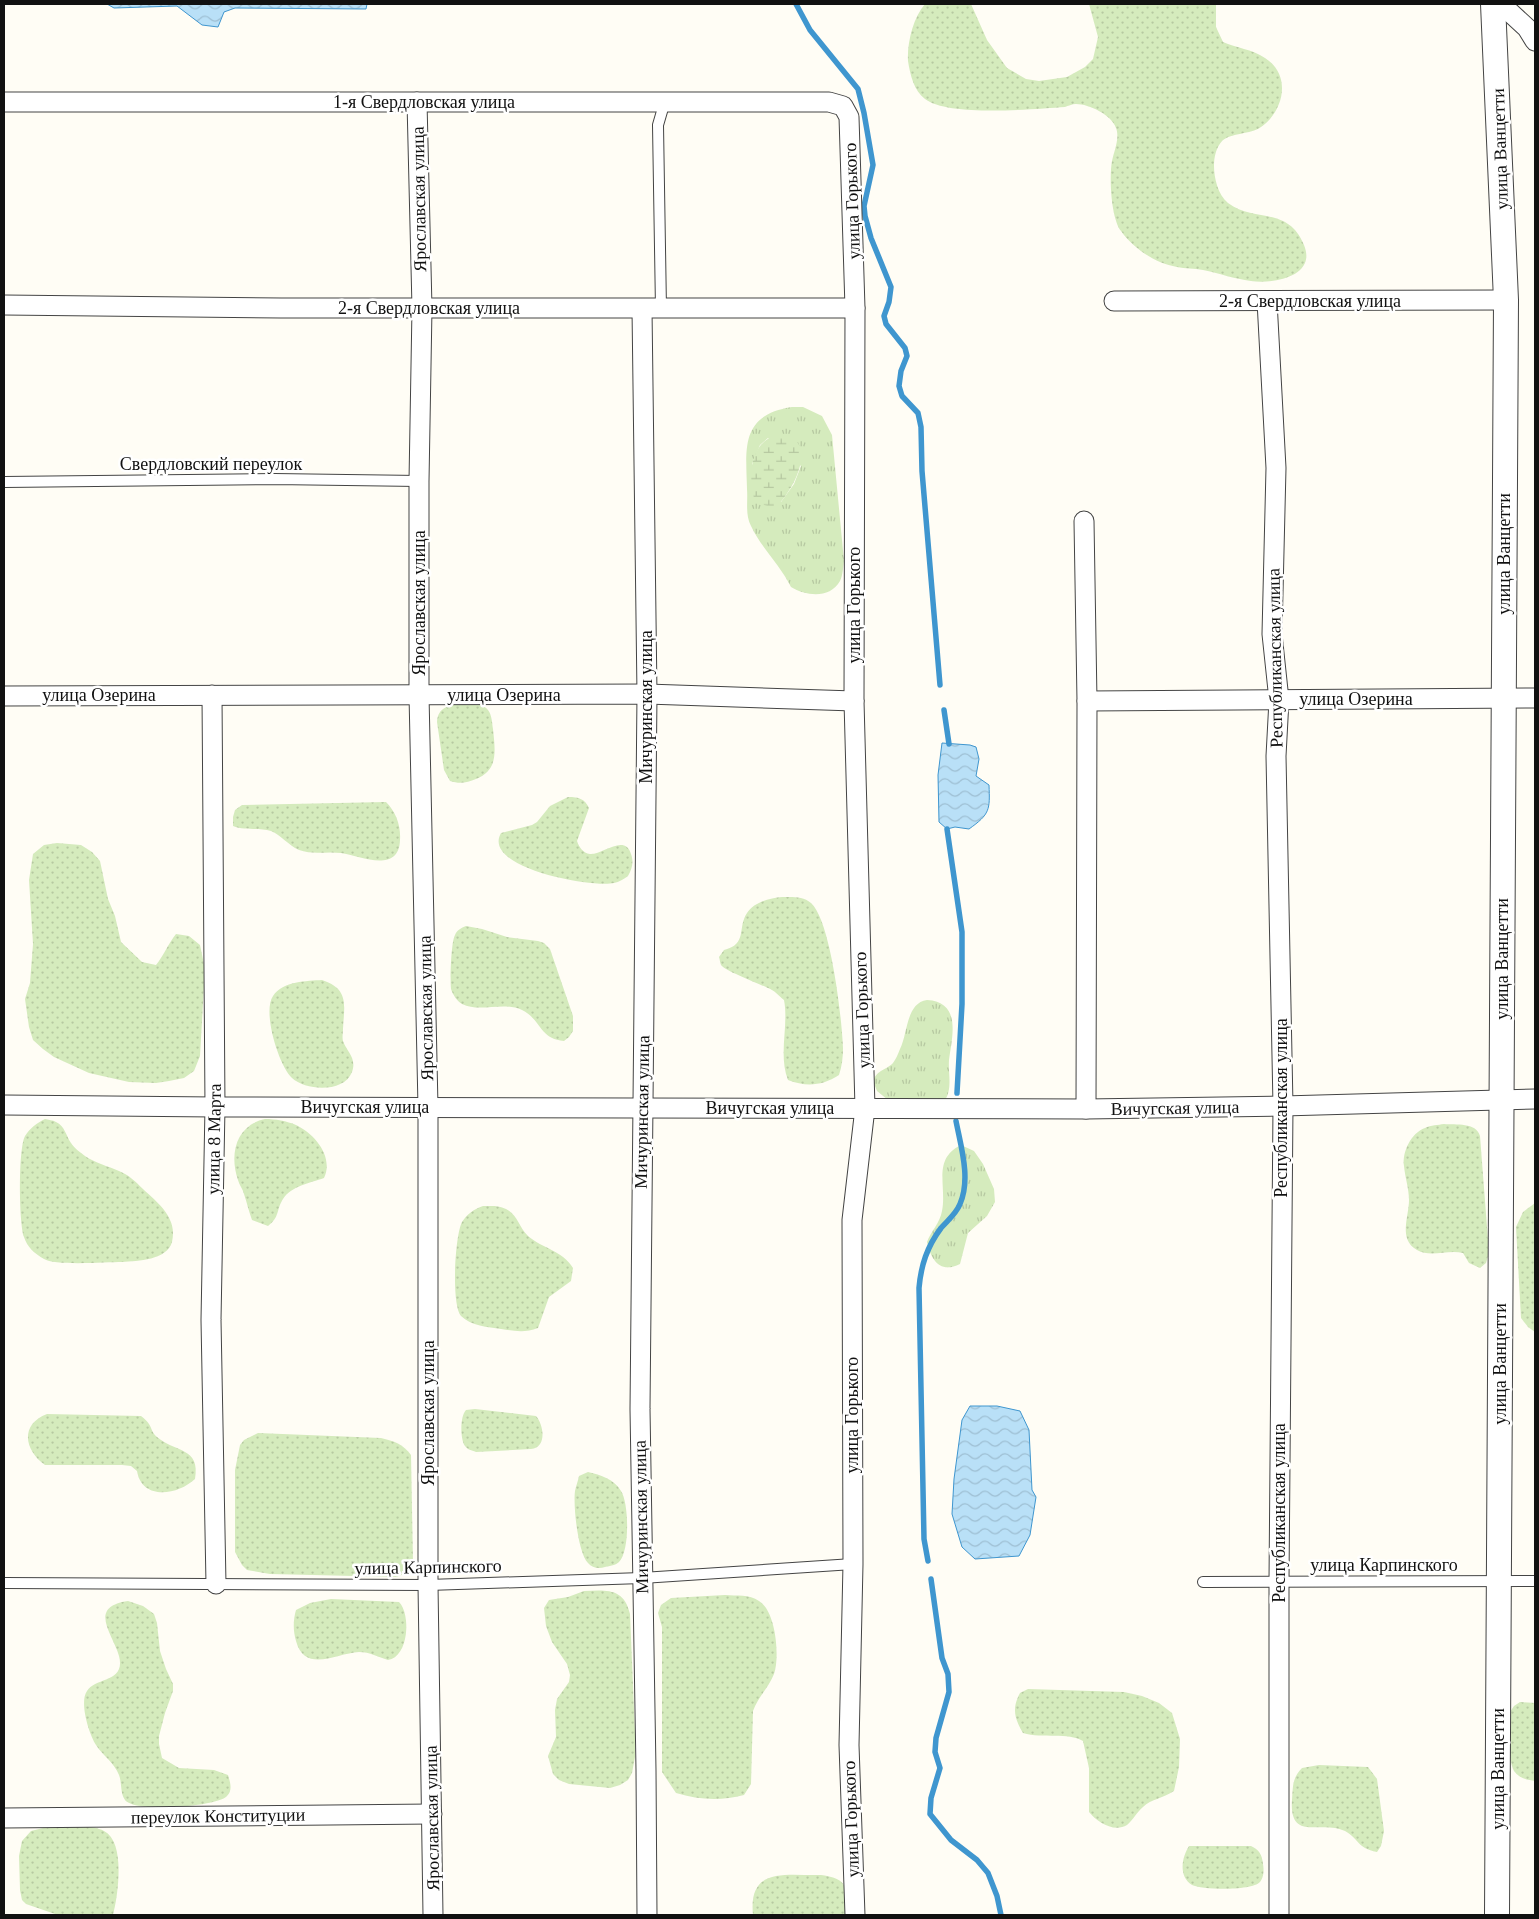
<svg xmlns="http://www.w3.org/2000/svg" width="1539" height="1919" viewBox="0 0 1539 1919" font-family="'Times New Roman',serif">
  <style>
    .grass { fill: url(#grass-tufts); fill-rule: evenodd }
    .wetland { fill: url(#wetland-marsh) }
    .garden { fill: url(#garden-dots) }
    .water { fill: url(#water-waves); stroke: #3f96cf }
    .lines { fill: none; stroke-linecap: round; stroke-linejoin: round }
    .stream { stroke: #3f96cf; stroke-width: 5.5 }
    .service-casing { stroke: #444; stroke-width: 12 }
    .minor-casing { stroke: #444; stroke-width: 21 }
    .tertiary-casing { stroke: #444; stroke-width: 26 }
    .service { stroke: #fff; stroke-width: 10 }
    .minor { stroke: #fff; stroke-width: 19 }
    .tertiary { stroke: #fff; stroke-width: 24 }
    .labels { text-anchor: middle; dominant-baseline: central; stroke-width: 5; stroke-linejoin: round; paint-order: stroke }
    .street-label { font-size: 18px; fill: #111; stroke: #fff }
  </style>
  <defs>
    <pattern id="grass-tufts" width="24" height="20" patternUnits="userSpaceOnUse" patternTransform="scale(1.25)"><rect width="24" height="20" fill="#d5ebbd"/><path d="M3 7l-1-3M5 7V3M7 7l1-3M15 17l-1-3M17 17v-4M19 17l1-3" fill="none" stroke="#b6c8a1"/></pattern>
    <pattern id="wetland-marsh" width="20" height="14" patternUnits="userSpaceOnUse" patternTransform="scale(1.25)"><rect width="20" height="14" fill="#d5ebbd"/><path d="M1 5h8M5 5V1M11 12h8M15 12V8" fill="none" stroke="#b6c8a1"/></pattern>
    <pattern id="garden-dots" width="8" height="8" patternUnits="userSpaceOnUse" patternTransform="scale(1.25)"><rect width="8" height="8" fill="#d5ebbd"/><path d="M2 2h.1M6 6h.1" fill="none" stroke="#b6c8a1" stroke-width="1.8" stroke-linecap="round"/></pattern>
    <pattern id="water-waves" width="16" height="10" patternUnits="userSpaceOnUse" patternTransform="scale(1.25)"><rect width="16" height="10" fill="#b9e0f7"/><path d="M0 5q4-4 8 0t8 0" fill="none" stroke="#9ebfd3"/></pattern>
  </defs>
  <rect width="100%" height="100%" fill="#fffdf5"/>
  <g class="grass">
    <path d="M 792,407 L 803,407 L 822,416 L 832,435 L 844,561 C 843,567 843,575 840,581 C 830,599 806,596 791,587 C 781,566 760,546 751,526 C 745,515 748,501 747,489 C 746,448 740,415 792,407 ZM 768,438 L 801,466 L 794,484 L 781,502 L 752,464 L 760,445 Z"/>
    <path d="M 927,1000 C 962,1002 952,1037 949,1060 C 948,1075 953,1089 944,1102 L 888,1100 L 877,1091 L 873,1081 C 878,1069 885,1071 893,1063 C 896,1059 898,1054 900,1049 C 908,1033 906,1003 927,1000 Z"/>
    <path d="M 961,1145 L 974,1151 L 983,1164 L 994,1189 L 995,1202 L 987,1216 L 968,1233 L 960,1264 C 940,1274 931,1260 927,1242 C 931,1231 940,1223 942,1211 C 947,1186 932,1159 961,1145 Z"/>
  </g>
  <path class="wetland" d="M 774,436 C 816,432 801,475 786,495 C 783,499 780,504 775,506 C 767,508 759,503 754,498 C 748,477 750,444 774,436 Z"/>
  <g class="garden">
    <path d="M 925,4 L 971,4 L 987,40 L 1007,68 L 1026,79 L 1039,81 L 1067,77 L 1085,67 L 1093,59 L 1098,37 L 1089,4 L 1216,4 L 1216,27 L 1223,42 C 1236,48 1252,49 1265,58 C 1292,75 1284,111 1261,127 C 1250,135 1232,132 1222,141 C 1216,148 1214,157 1214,166 C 1214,178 1218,195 1228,203 C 1255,223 1288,206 1304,245 C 1317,277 1273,284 1251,281 C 1234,279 1219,273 1203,270 C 1194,268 1185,269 1177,267 C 1155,263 1134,249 1121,231 C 1111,218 1109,177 1112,161 C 1114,151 1120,138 1116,128 C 1112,115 1089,104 1076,104 C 1072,104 1068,106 1065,107 C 1035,109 948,117 925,99 C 914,91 910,74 908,61 C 907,43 913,18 925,4 Z"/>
    <path d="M 463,703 C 471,704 483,703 488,710 C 492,715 492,723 493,729 C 495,750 499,770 476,779 C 467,783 459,784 450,781 L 444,770 L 437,722 C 438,707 449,705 463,703 Z"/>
    <path d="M 568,797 C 579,797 585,799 589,808 L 577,841 C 579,847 583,853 590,854 C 602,855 625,833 631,854 C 634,862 632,869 628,876 C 624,879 619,882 614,883 C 592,888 481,868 501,833 L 532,825 L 537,822 L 550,806 Z"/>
    <path d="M 386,802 C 396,812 401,826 400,840 C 399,874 360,856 341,853 C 327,851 313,855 299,850 C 288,845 281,835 271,831 C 259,827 245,831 233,826 L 233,817 L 235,810 L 242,805 Z"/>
    <path d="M 57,843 L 81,845 L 92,852 L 100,861 L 108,899 L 115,916 L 121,942 L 142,962 L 156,965 C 164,955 168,944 176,934 L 189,936 L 200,945 L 205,969 L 200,1056 L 194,1071 L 184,1078 L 169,1081 L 156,1083 L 129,1082 L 89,1073 L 54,1057 L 43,1049 L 33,1040 L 29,1027 L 25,999 L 30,983 L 33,944 L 29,880 L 33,854 L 44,845 Z"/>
    <path d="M 782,897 C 793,897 803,896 811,903 C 831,921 842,1020 843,1048 C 843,1057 842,1066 839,1075 C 822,1086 806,1087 788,1080 C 778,1054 789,1026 784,1000 C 779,996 774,990 768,988 C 760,984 725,971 721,965 C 720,963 720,960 719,957 L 724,950 C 748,944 737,928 747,913 C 754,902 770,898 782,897 Z"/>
    <path d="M 466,926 L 482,929 L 507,937 L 538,941 L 544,943 L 550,949 L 573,1016 L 573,1031 L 569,1037 L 564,1041 C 539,1039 541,1019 522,1010 C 503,1001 480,1013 462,1004 C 457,1001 453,995 451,989 C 450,980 451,942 455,935 C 457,930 461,928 466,926 Z"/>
    <path d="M 322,980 C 350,989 344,1006 343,1029 C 343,1032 342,1038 343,1041 C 347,1052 357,1058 352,1072 C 344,1093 306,1091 292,1078 C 279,1066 262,1012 273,996 C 283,981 307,981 322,980 Z"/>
    <path d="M 45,1119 C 48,1120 53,1120 56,1122 C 65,1126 66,1136 71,1143 C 74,1148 80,1152 85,1156 C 95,1163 108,1166 119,1171 C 129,1175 136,1182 143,1189 C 158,1203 178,1218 172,1242 C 167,1260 138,1261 122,1262 C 107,1262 54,1266 44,1259 C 35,1254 27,1247 24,1237 C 19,1223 18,1149 25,1136 C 30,1128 37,1123 45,1119 Z"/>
    <path d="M 265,1119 C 275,1119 287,1121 296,1125 C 315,1134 334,1157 324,1178 C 310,1183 291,1186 283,1199 C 276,1210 280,1217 268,1226 L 252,1220 C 249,1212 247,1203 244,1194 C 243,1189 239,1185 238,1180 C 229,1154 236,1125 265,1119 Z"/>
    <path d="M 1444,1124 C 1456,1125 1476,1122 1480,1136 L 1489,1253 L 1486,1263 L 1480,1268 L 1469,1263 L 1463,1253 C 1448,1249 1431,1258 1417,1250 C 1398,1239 1409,1217 1409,1200 C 1409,1189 1405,1177 1404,1166 C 1402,1152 1411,1133 1425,1128 C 1431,1125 1438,1125 1444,1124 Z"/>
    <path d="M 1535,1203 L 1535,1332 L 1528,1327 L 1521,1318 L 1516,1227 L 1523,1212 Z"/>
    <path d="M 483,1206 C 491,1206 498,1205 506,1209 C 518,1215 519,1228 528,1236 C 543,1249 562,1250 573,1268 L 571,1281 L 549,1297 L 538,1328 C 525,1333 514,1331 501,1329 C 488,1327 471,1326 461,1316 C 451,1305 455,1235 462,1222 C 467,1214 474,1209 483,1206 Z"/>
    <path d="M 475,1409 L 536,1416 C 544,1425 547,1448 531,1449 L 476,1452 C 471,1450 468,1450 465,1446 C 460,1439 460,1416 466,1410 Z"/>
    <path d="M 47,1414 L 141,1416 C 144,1418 147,1421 149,1424 C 152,1429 152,1433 157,1437 C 174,1452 201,1447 195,1479 C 178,1495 142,1501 137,1471 L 131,1466 L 122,1465 L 45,1465 C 24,1450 20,1424 47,1414 Z"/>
    <path d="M 258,1433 L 381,1438 C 394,1441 403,1444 411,1455 L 413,1562 L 410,1572 L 396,1577 L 270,1574 L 247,1570 L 242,1565 L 235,1552 L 235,1470 L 240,1445 L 244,1440 Z"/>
    <path d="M 588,1472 C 601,1475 614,1479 621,1491 C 629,1503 630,1551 619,1562 C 616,1565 610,1566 605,1567 C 599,1569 592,1568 588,1563 C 578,1553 573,1506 575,1491 C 576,1486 578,1481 579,1476 Z"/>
    <path d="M 584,1591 C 607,1590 624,1588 630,1614 L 635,1733 L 635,1757 L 632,1773 L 628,1780 L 620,1785 L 610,1788 L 569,1784 L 559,1780 L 553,1774 L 548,1756 L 556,1737 L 555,1710 L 557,1699 L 569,1682 L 570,1675 L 567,1664 L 552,1642 L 546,1626 L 544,1608 L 549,1600 L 568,1597 Z"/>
    <path d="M 725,1595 C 737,1596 749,1594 759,1601 C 776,1611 780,1657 774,1674 C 769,1687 758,1697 753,1711 L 751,1784 L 744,1795 C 721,1801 699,1800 676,1793 L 662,1772 L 662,1627 L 658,1613 L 661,1605 L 671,1598 Z"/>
    <path d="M 331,1599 L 399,1602 C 411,1614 409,1657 388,1660 C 378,1657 370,1652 359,1652 C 337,1653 305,1674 296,1641 C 293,1631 293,1620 296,1610 L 310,1603 Z"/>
    <path d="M 128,1601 L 143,1606 L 154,1614 L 157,1623 L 160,1651 L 166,1669 L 173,1684 L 173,1691 L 165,1713 L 159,1736 L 159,1744 L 162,1758 L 179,1768 L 214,1770 L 228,1775 C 230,1782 233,1790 227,1796 C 217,1807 134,1813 125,1800 C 120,1793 122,1782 119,1775 C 114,1762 103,1756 96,1745 C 89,1734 79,1702 87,1691 C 95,1677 126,1683 119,1656 C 113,1634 87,1607 128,1601 Z"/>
    <path d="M 1028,1689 L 1124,1692 L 1142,1696 L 1159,1703 L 1172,1713 L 1180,1739 L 1179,1767 L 1174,1791 C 1164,1798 1151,1799 1143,1807 C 1137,1812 1133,1820 1127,1825 C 1114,1833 1097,1822 1089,1812 L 1089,1768 L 1083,1741 C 1068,1732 1043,1739 1023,1733 C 1014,1718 1012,1708 1020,1693 Z"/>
    <path d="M 1520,1702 L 1535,1703 L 1535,1781 C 1527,1780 1519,1778 1514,1771 C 1508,1762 1508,1723 1510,1712 L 1514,1706 Z"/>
    <path d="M 1319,1765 L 1368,1767 L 1377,1779 L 1384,1831 L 1381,1846 L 1377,1852 C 1357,1848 1359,1839 1345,1831 C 1322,1819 1289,1843 1292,1800 C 1293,1787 1292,1778 1302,1768 Z"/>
    <path d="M 66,1827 C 77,1827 94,1825 104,1831 C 126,1842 118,1896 113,1915 L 58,1915 L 26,1904 L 22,1900 L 20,1890 L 19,1856 L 22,1841 L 31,1831 L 43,1828 Z"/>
    <path d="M 1189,1846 L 1251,1846 C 1259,1850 1262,1854 1263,1864 C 1264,1870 1264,1877 1260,1882 C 1252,1891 1202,1890 1192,1885 C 1178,1876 1182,1857 1189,1846 Z"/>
    <path d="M 821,1875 C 851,1879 846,1889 845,1915 L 753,1915 C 748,1866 786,1876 821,1875 Z"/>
  </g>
  <g class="water">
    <path d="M 107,4 L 367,4 L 366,9 L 235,8 L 224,12 L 218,27 L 202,25 L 177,6 L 114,8 Z"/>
    <path d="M 942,743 L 970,745 L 976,747 L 979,759 L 976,776 L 989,785 C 990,810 990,814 969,829 L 955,827 L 947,829 L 939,822 L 938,775 Z"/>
    <path d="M 970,1406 L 997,1406 L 1020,1411 L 1029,1430 L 1032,1490 L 1036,1497 L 1030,1535 L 1019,1556 L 975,1559 L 962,1547 L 952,1514 L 954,1479 L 962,1420 Z"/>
  </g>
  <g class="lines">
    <g class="stream">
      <path d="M 796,4 L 810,30 L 858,89 L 864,113 L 873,165 L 864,206 L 865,216 L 871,238 L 891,287 L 889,302 L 884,316 L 886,324 L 905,348 L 907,356 L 901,371 L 899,386 L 902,396 L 918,413 L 921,427 L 922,471 L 940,685"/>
      <path d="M 944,710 L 949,744"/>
      <path d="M 947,829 L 962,932 L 962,1004 L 957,1093"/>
      <path d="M 928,1561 L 924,1539 L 919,1288 C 921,1265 927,1247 941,1228 C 948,1220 956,1214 960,1204 C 971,1179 961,1147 956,1121"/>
      <path d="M 931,1579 L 942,1658 L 948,1674 L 949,1692 L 936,1738 L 935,1752 L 940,1768 L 931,1798 L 930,1814 L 951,1840 L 977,1860 L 988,1873 L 997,1896 L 1001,1915"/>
    </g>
    <defs>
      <g id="service">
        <path d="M 661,309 L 658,125 L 665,101"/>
        <path d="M 4,482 L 274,479 L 419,481"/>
        <path d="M 1203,1582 L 1535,1581"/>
        <path d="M 4,1583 L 428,1585 L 642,1578 L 853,1564"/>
      </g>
      <g id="minor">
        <path d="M 1501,4 L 1527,28 L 1535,41"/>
        <path d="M 4,102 L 829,102 L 843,106 L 849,117 L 855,308 L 854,701 L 865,1108 L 852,1220 L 853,1564 L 849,1745 L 855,1915"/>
        <path d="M 417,102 L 422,308 L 419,481 L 419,695 L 428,1107 L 428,1585 L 433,1915"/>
        <path d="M 1114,301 L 1506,300"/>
        <path d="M 1267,301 L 1276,468 L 1272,634 L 1279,700 L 1276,756 L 1283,1106 L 1279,1581 L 1279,1915"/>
        <path d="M 4,305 L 281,308 L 855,308"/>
        <path d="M 642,309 L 647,694 L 640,1409 L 646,1770 L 647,1915"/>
        <path d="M 1084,521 L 1087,701 L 1086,1109"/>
        <path d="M 212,695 L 215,1107 L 211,1320 L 216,1584"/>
        <path d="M 4,696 L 647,694 L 854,701"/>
        <path d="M 1087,701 L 1535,698"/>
        <path d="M 4,1105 L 215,1107 L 1086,1109 L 1283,1106 L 1535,1099"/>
        <path d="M 4,1818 L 432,1814"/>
      </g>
      <path id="tertiary" d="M 1493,4 L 1506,300 L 1497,1915"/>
    </defs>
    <use href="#service" class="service-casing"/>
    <use href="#minor" class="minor-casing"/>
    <use href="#tertiary" class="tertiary-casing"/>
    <use href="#service" class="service"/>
    <use href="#minor" class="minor"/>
    <use href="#tertiary" class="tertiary"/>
  </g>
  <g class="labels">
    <g class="street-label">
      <text x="424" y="102">1-я Свердловская улица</text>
      <text transform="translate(1500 149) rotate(-92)">улица Ванцетти</text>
      <text transform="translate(419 199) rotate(-91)">Ярославская улица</text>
      <text transform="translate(852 201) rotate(-92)">улица Горького</text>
      <text x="1310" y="301">2-я Свердловская улица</text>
      <text x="429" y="308">2-я Свердловская улица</text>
      <text x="211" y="464">Свердловский переулок</text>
      <text transform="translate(1504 554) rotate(-90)">улица Ванцетти</text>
      <text transform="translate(419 603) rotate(-90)">Ярославская улица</text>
      <text transform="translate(854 605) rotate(-90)">улица Горького</text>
      <text transform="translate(1275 658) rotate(-91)">Республиканская улица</text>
      <text x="99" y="695">улица Озерина</text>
      <text x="504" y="695">улица Озерина</text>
      <text x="1356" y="699">улица Озерина</text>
      <text transform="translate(646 707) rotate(-90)">Мичуринская улица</text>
      <text transform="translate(1502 959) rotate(-90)">улица Ванцетти</text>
      <text transform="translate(426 1008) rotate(-91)">Ярославская улица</text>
      <text transform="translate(862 1010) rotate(-92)">улица Горького</text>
      <text x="365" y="1107">Вичугская улица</text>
      <text x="770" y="1108">Вичугская улица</text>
      <text transform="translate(1175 1108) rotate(-1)">Вичугская улица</text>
      <text transform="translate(1281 1108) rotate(-90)">Республиканская улица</text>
      <text transform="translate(642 1112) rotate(-89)">Мичуринская улица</text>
      <text transform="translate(214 1139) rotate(-89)">улица 8 Марта</text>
      <text transform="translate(1500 1364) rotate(-90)">улица Ванцетти</text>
      <text transform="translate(428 1413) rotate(-90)">Ярославская улица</text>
      <text transform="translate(852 1415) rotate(-90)">улица Горького</text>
      <text transform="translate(1279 1513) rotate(-90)">Республиканская улица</text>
      <text transform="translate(641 1517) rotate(-91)">Мичуринская улица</text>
      <text x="1384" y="1565">улица Карпинского</text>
      <text transform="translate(428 1567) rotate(-1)">улица Карпинского</text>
      <text transform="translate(1498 1769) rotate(-90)">улица Ванцетти</text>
      <text transform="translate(218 1816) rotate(-1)">переулок Конституции</text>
      <text transform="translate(432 1818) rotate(-91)">Ярославская улица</text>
      <text transform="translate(851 1819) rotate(-92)">улица Горького</text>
    </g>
  </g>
  <rect width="1539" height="1919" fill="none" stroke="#111111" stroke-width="10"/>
</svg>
